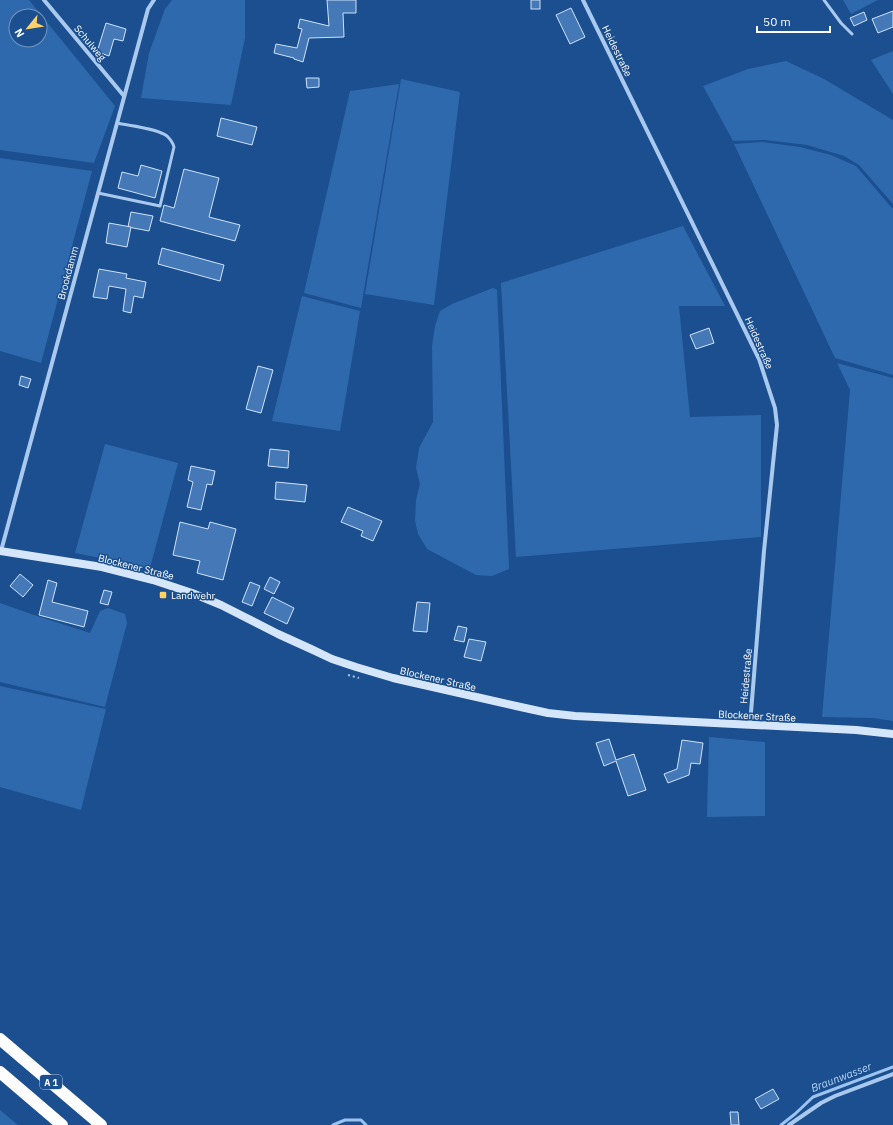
<svg xmlns="http://www.w3.org/2000/svg" width="893" height="1125" viewBox="0 0 893 1125" font-family="'IBM Plex Sans',sans-serif">
  <style>
    .green { fill: #2e69ad; fill-rule: evenodd }
    .lines { fill: none; stroke-linecap: round; stroke-linejoin: round }
    .stream { stroke: #9cc4f0; stroke-width: 3 }
    .building { fill: #4478b7; stroke: #cfe3fa }
    .path { stroke: #a9c9ee; stroke-width: 2; stroke-dasharray: 2 3; stroke-linecap: butt }
    .lane { stroke: #a9c9ee; stroke-width: 3 }
    .street { stroke: #a9c9ee; stroke-width: 4 }
    .secondary { stroke: #d6e6fa; stroke-width: 8 }
    .highway { stroke: #fff; stroke-width: 12 }
    .poi-dot { fill: #ffd166; stroke: #1b4f8f; stroke-width: 1.5 }
    .labels { text-anchor: middle; dominant-baseline: central; stroke-width: 3; stroke-linejoin: round; paint-order: stroke }
    .shield { fill: #1b4f8f; stroke: #bbcadd; stroke-width: 1 }
    .shield-label { font-size: 9px; font-weight: bold; fill: #fff }
    .street-label { font-size: 10px; fill: #fff; stroke: #1b4f8f }
    .poi-label { font-size: 10px; fill: #fff; stroke: #1b4f8f; text-anchor: start }
    .water-label { font-size: 11px; font-style: italic; fill: #b5d3f5; stroke: #1b4f8f }
  </style>
  <rect width="100%" height="100%" fill="#1b4f8f"/>
  <g class="green">
    <path d="M 0,0 L 29,0 L 115,106 L 94,163 L 0,150 ZM 16,16 L 40,16 L 40,40 L 16,40 Z"/>
    <path d="M 172,0 L 245,0 L 245,38 L 231,105 L 141,98 L 149,53 L 165,9 Z"/>
    <path d="M 843,0 L 878,0 L 851,14 Z"/>
    <path d="M 893,51 L 893,94 L 871,60 Z"/>
    <path d="M 786,61 L 824,79 L 893,120 L 893,204 L 859,165 L 844,156 L 807,145 L 765,140 L 733,141 L 703,86 L 748,69 Z"/>
    <path d="M 401,79 L 460,92 L 434,305 L 365,294 Z"/>
    <path d="M 399,84 L 361,308 L 304,293 L 350,91 Z"/>
    <path d="M 762,142 L 800,147 L 831,155 L 856,166 L 891,207 L 893,208 L 893,375 L 835,358 L 734,144 Z"/>
    <path d="M 0,158 L 92,171 L 41,363 L 0,351 Z"/>
    <path d="M 683,226 L 725,306 L 679,306 L 690,417 L 761,415 L 761,537 L 516,557 L 501,283 Z"/>
    <path d="M 493,288 L 497,290 L 509,569 L 492,576 L 476,575 L 427,549 L 418,534 L 415,521 L 416,500 L 420,484 L 416,468 L 419,448 L 433,422 L 432,346 L 435,326 L 440,311 L 452,304 Z"/>
    <path d="M 302,296 L 360,311 L 340,431 L 272,421 Z"/>
    <path d="M 837,363 L 893,378 L 893,721 L 873,718 L 822,717 L 850,390 Z"/>
    <path d="M 105,444 L 178,463 L 150,568 L 75,553 Z"/>
    <path d="M 0,603 L 31,614 L 90,633 L 100,611 L 108,608 L 125,614 L 127,623 L 105,707 L 0,682 Z"/>
    <path d="M 0,686 L 106,709 L 81,810 L 0,787 Z"/>
    <path d="M 709,737 L 765,742 L 765,816 L 707,817 Z"/>
    <path d="M 0,1110 L 18,1125 L 0,1125 Z"/>
  </g>
  <g class="lines">
    <g class="stream">
      <path d="M 333,1125 L 345,1120 L 361,1120 L 366,1125"/>
      <path d="M 781,1125 L 795,1114 L 813,1097 L 893,1067"/>
    </g>
  </g>
  <g class="building">
    <path d="M 327,0 L 356,0 L 356,13 L 343,13 L 344,37 L 309,38 L 303,62 L 294,59 L 294,58 L 274,53 L 276,44 L 297,48 L 302,29 L 298,28 L 300,19 L 329,26 Z"/>
    <rect x="531" y="0" width="9" height="9"/>
    <path d="M 571,8 L 585,37 L 570,44 L 556,15 Z"/>
    <path d="M 893,11 L 893,27 L 878,33 L 872,19 Z"/>
    <path d="M 864,12 L 867,20 L 854,26 L 850,18 Z"/>
    <path d="M 106,23 L 126,29 L 123,41 L 114,39 L 109,56 L 97,52 Z"/>
    <path d="M 306,78 L 319,78 L 319,87 L 307,88 Z"/>
    <path d="M 221,118 L 257,127 L 252,145 L 217,136 Z"/>
    <path d="M 141,165 L 162,171 L 155,198 L 118,188 L 122,172 L 138,176 Z"/>
    <path d="M 184,169 L 219,178 L 209,217 L 240,225 L 235,241 L 160,221 L 164,205 L 174,208 Z"/>
    <path d="M 131,212 L 153,216 L 149,231 L 128,227 Z"/>
    <path d="M 109,223 L 131,227 L 127,247 L 106,243 Z"/>
    <path d="M 162,248 L 224,265 L 220,281 L 158,264 Z"/>
    <path d="M 99,269 L 127,274 L 126,278 L 146,282 L 143,298 L 134,296 L 131,313 L 123,311 L 126,289 L 109,286 L 107,299 L 93,297 Z"/>
    <path d="M 709,328 L 714,343 L 696,349 L 690,335 Z"/>
    <path d="M 258,366 L 273,370 L 261,413 L 246,409 Z"/>
    <path d="M 21,376 L 31,379 L 28,388 L 19,385 Z"/>
    <path d="M 270,449 L 289,451 L 288,468 L 268,466 Z"/>
    <path d="M 191,466 L 215,471 L 212,485 L 207,484 L 201,510 L 187,507 L 193,482 L 188,480 Z"/>
    <path d="M 276,482 L 307,485 L 305,502 L 275,499 Z"/>
    <path d="M 348,507 L 382,521 L 373,541 L 361,536 L 363,531 L 341,522 Z"/>
    <path d="M 180,522 L 208,529 L 210,522 L 236,529 L 223,580 L 197,573 L 200,561 L 173,555 Z"/>
    <path d="M 20,574 L 33,585 L 23,597 L 10,586 Z"/>
    <path d="M 270,577 L 280,582 L 274,594 L 264,589 Z"/>
    <path d="M 48,580 L 57,583 L 52,602 L 88,611 L 84,627 L 39,615 Z"/>
    <path d="M 250,582 L 260,586 L 252,606 L 242,602 Z"/>
    <path d="M 104,590 L 112,592 L 108,605 L 100,603 Z"/>
    <path d="M 272,597 L 294,608 L 287,624 L 264,613 Z"/>
    <path d="M 417,602 L 430,603 L 427,632 L 413,631 Z"/>
    <path d="M 458,626 L 467,628 L 464,642 L 454,640 Z"/>
    <path d="M 469,639 L 486,642 L 481,661 L 464,657 Z"/>
    <path d="M 609,739 L 616,760 L 634,754 L 646,790 L 628,796 L 616,761 L 604,766 L 596,743 Z"/>
    <path d="M 682,740 L 703,743 L 700,764 L 691,763 L 689,775 L 668,783 L 664,774 L 677,769 Z"/>
    <path d="M 773,1089 L 779,1099 L 761,1109 L 755,1099 Z"/>
    <path d="M 730,1112 L 738,1112 L 739,1125 L 731,1125 Z"/>
  </g>
  <g class="lines">
    <path class="path" d="M 348,675 L 359,678"/>
    <g class="lane">
      <path d="M 824,0 L 841,23 L 852,34"/>
      <path d="M 98,193 L 160,206 L 174,147 C 173,143 170,139 167,136 C 156,128 131,126 117,123"/>
    </g>
    <g class="street">
      <path d="M 44,0 L 124,96"/>
      <path d="M 583,0 L 759,359 L 775,408 L 777,425 L 764,551 L 750,725"/>
      <path d="M 1,551 L 148,9 L 154,0"/>
      <path d="M 789,1125 L 821,1103 L 835,1096 L 893,1074"/>
    </g>
    <path class="secondary" d="M 0,551 L 102,567 L 153,580 L 192,593 L 221,605 L 278,634 L 311,649 L 332,659 L 356,667 L 393,678 L 516,706 L 548,713 L 575,716 L 856,730 L 893,734"/>
    <g class="highway">
      <path d="M 0,1039 L 101,1125"/>
      <path d="M 0,1072 L 62,1125"/>
    </g>
  </g>
  <rect class="poi-dot" x="159" y="591" width="8" height="8" rx="2"/>
  <g class="labels">
    <rect class="shield" x="40" y="1075" width="22" height="14" rx="3"/>
    <g class="shield-label">
      <text x="51" y="1082">A 1</text>
    </g>
    <g class="street-label">
      <text transform="translate(90 43) rotate(50)">Schulweg</text>
      <text transform="translate(617 51) rotate(64)">Heidestraße</text>
      <text transform="translate(68 273) rotate(-75)">Brookdamm</text>
      <text transform="translate(759 343) rotate(66)">Heidestraße</text>
      <text transform="translate(136 567) rotate(14)">Blockener Straße</text>
      <text transform="translate(746 676) rotate(-85)">Heidestraße</text>
      <text transform="translate(438 679) rotate(13)">Blockener Straße</text>
      <text transform="translate(757 716) rotate(3)">Blockener Straße</text>
    </g>
    <g class="poi-label">
      <text x="171" y="595">Landwehr</text>
    </g>
    <g class="water-label">
      <text transform="translate(841 1077) rotate(-21)">Braunwasser</text>
    </g>
  </g>
  <g transform="translate(28 28) rotate(240)"><circle r="19" fill="#1b4f8f" stroke="#7695bc"/>
  <path d="M0-3L7 15L0 10L-7 15Z" fill="#ffd166"/>
  <text y="-6" font-size="11" font-weight="bold" text-anchor="middle" fill="#ffffff">N</text>
  </g>
  <path d="M757 26v6h73v-6" fill="none" stroke="#ffffff" stroke-width="2"/>
  <text x="763" y="26" font-size="12" fill="#ffffff" stroke="#1b4f8f" stroke-width="3" paint-order="stroke">50 m</text>
</svg>
